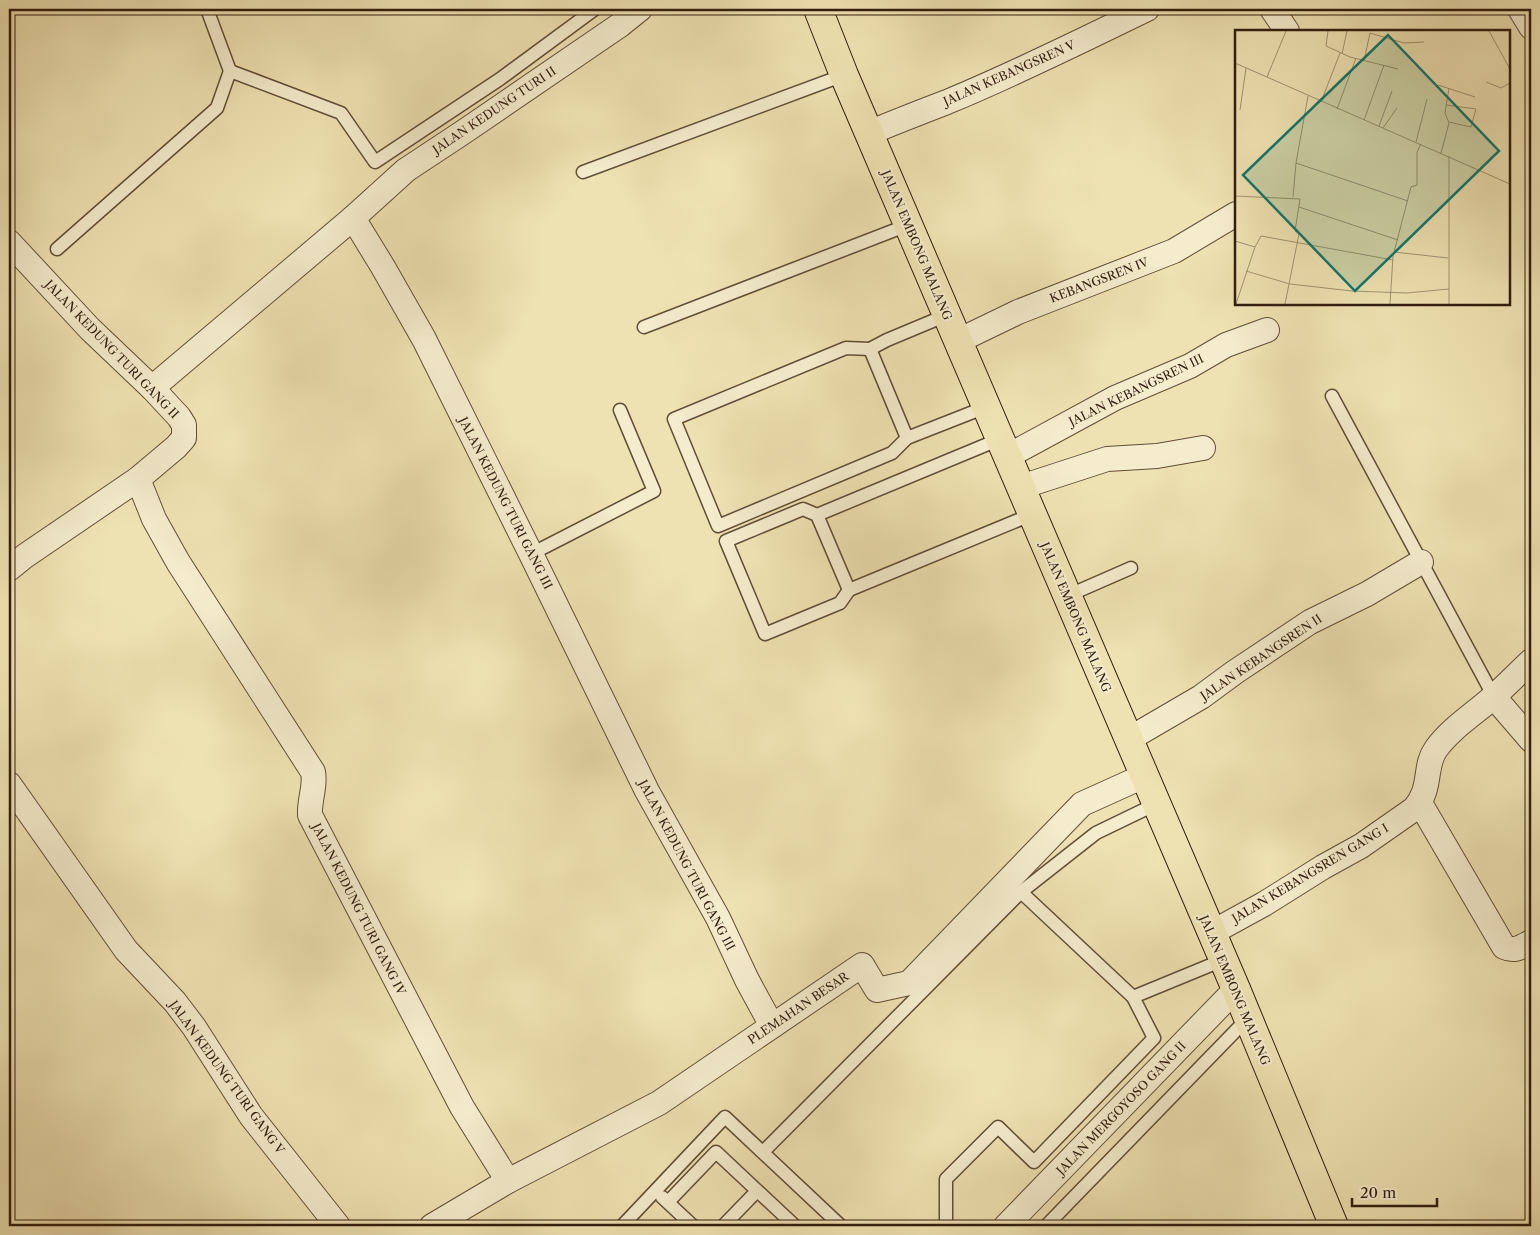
<svg xmlns="http://www.w3.org/2000/svg" width="1540" height="1235" viewBox="0 0 1540 1235" font-family="'Libre Caslon Text',serif">
  <style>
    .lines { fill: none; stroke-linecap: round; stroke-linejoin: round }
    .lane-casing { stroke: #614e38; stroke-width: 15 }
    .street-casing { stroke: #614e38; stroke-width: 26 }
    .primary-casing { stroke: #321d10; stroke-width: 30 }
    .lane { stroke: #f5eccd; stroke-width: 12 }
    .street { stroke: #f5eccd; stroke-width: 24 }
    .primary { stroke: #efe2b2; stroke-width: 28 }
    .labels { text-anchor: middle; dominant-baseline: central; stroke-width: 4; stroke-linejoin: round; paint-order: stroke }
    .street-label { font-size: 12px; fill: #321d10; stroke: #f5eccd }
    .inset-road { fill: none; stroke: #a39371; stroke-width: 1 }
    .view { fill: #0f766e; fill-opacity: 0.15; stroke: #0f766e; stroke-width: 2.5 }
    .inset-edge { fill: none; stroke: #321d10; stroke-width: 2.5 }
  </style>
  <rect width="100%" height="100%" fill="#efe2b2"/>
  <filter id="stains"><feTurbulence type="fractalNoise" baseFrequency=".004" numOctaves="4"/><feColorMatrix values="0 0 0 0 .2 0 0 0 0 .09 0 0 0 0 .02 0 0 0 .5 -.17"/></filter>
  <radialGradient id="worn" r=".72"><stop offset=".6" stop-color="#630" stop-opacity="0"/><stop offset="1" stop-color="#630" stop-opacity=".3"/></radialGradient>
  <g class="lines">
    <defs>
      <g id="lane">
        <path d="M 207,9 L 230,71 L 341,113 L 375,162 L 500,79 L 595,9"/>
        <path d="M 583,172 L 844,75"/>
        <path d="M 57,249 L 217,108 L 230,71"/>
        <path d="M 947,315 L 887,340 L 870,349 L 846,348 L 674,419 L 718,526 L 892,453 L 907,438 L 986,407"/>
        <path d="M 644,327 L 908,225"/>
        <path d="M 870,349 L 907,438"/>
        <path d="M 1332,396 L 1494,697"/>
        <path d="M 1000,439 L 817,515 L 849,590 L 1033,514"/>
        <path d="M 817,515 L 803,509 L 726,541 L 765,634 L 840,603 L 849,590"/>
        <path d="M 531,554 L 654,491 L 620,410"/>
        <path d="M 1067,596 L 1131,568"/>
        <path d="M 1156,804 L 1096,833 L 1021,892 L 1133,997 L 1223,960"/>
        <path d="M 763,1152 L 1021,892"/>
        <path d="M 662,1197 L 693,1226"/>
        <path d="M 668,1202 L 716,1152 L 795,1226"/>
        <path d="M 622,1226 L 725,1117 L 841,1226"/>
        <path d="M 723,1226 L 757,1191"/>
        <path d="M 946,1226 L 946,1179 L 998,1127 L 1034,1162 L 1154,1038 L 1133,997"/>
        <path d="M 1046,1226 L 1248,1018"/>
      </g>
      <g id="street">
        <path d="M 1272,9 L 1287,31"/>
        <path d="M 1520,9 L 1531,27"/>
        <path d="M 869,133 C 895,122 921,112 947,102 C 1015,74 1081,41 1147,9"/>
        <path d="M 353,218 L 406,170 L 462,133 L 620,25 L 640,9"/>
        <path d="M 9,242 L 90,329 L 152,388 L 179,417 L 184,425 L 184,438 L 176,447 L 138,479 L 25,556 L 9,569"/>
        <path d="M 958,341 L 1018,312 L 1174,251 L 1236,214"/>
        <path d="M 152,388 L 353,218 L 383,267 L 424,339 L 531,554 L 647,791 L 718,918 L 747,980 L 772,1026"/>
        <path d="M 1008,456 L 1115,398 L 1190,366 L 1226,345 L 1267,330"/>
        <path d="M 138,479 L 154,519 L 178,562 L 313,772 C 316,786 309,800 310,815 L 462,1107 L 508,1181"/>
        <path d="M 1021,487 L 1107,459 L 1157,456 L 1203,448"/>
        <path d="M 1494,697 L 1531,740"/>
        <path d="M 1129,739 L 1201,697 L 1235,672 L 1310,622 L 1367,594 L 1421,562"/>
        <path d="M 9,784 L 126,950 L 175,1002 L 194,1027 L 251,1116 L 338,1226"/>
        <path d="M 1420,803 L 1504,947 C 1515,952 1521,947 1531,942"/>
        <path d="M 1211,933 L 1264,904 L 1323,867 L 1361,846 L 1414,809 C 1433,788 1423,767 1436,749 C 1450,729 1474,714 1492,698 C 1506,686 1518,673 1531,661"/>
        <path d="M 432,1226 L 508,1181 L 659,1103 L 862,965 L 877,990 L 909,983 L 1082,804 L 1144,776"/>
        <path d="M 1006,1226 L 1236,989"/>
      </g>
      <path id="primary" d="M 818,9 L 844,75 L 1236,989 L 1334,1226"/>
    </defs>
    <use href="#lane" class="lane-casing"/>
    <use href="#street" class="street-casing"/>
    <use href="#primary" class="primary-casing"/>
    <use href="#lane" class="lane"/>
    <use href="#street" class="street"/>
    <use href="#primary" class="primary"/>
  </g>
  <g class="labels">
    <g class="street-label">
      <text transform="translate(1009 73) rotate(-24)">JALAN KEBANGSREN V</text>
      <text transform="translate(494 110) rotate(-34)">JALAN KEDUNG TURI II</text>
      <text transform="translate(917 245) rotate(67)">JALAN EMBONG MALANG</text>
      <text transform="translate(1099 280) rotate(-21)">KEBANGSREN IV</text>
      <text transform="translate(112 349) rotate(46)">JALAN KEDUNG TURI GANG II</text>
      <text transform="translate(1136 390) rotate(-26)">JALAN KEBANGSREN III</text>
      <text transform="translate(506 503) rotate(63)">JALAN KEDUNG TURI GANG III</text>
      <text transform="translate(1076 617) rotate(67)">JALAN EMBONG MALANG</text>
      <text transform="translate(1261 657) rotate(-34)">JALAN KEBANGSREN II</text>
      <text transform="translate(687 865) rotate(62)">JALAN KEDUNG TURI GANG III</text>
      <text transform="translate(1310 873) rotate(-31)">JALAN KEBANGSREN GANG I</text>
      <text transform="translate(359 909) rotate(63)">JALAN KEDUNG TURI GANG IV</text>
      <text transform="translate(1235 990) rotate(67)">JALAN EMBONG MALANG</text>
      <text transform="translate(798 1008) rotate(-34)">PLEMAHAN BESAR</text>
      <text transform="translate(227 1077) rotate(54)">JALAN KEDUNG TURI GANG V</text>
      <text transform="translate(1121 1108) rotate(-46)">JALAN MERGOYOSO GANG II</text>
    </g>
  </g>
  <g transform="translate(1235 30)">
    <rect width="275" height="275" fill="#efe2b2"/>
    <path class="inset-road" d="M 93,1 L 91,16 L 115,27 L 163,39M 254,1 L 275,39M 107,24 L 112,1M 129,31 L 135,3 L 169,13 L 189,12M 0,33 L 275,154M 32,47 L 51,1M 251,52 L 266,58 L 275,53M 203,55 L 240,67M 86,72 L 105,23M 211,75 L 241,79 L 236,97 L 214,92M 102,79 L 121,28M 5,80 L 11,38M 129,90 L 149,35M 144,96 L 157,61M 148,98 L 162,78M 181,112 L 192,69M 206,123 L 214,93 L 210,83 L 214,58M 214,126 L 214,274M 61,133 L 73,66M 0,134 L 0,151M 0,166 L 65,169 L 60,201 L 64,204 L 50,274M 58,167 L 61,133 L 173,171M 64,177 L 163,210M 0,211 L 20,217M 159,222 L 213,228M 11,241 L 55,254 L 117,261 L 172,263 L 214,259M 1,274 L 20,217 L 26,206 L 158,230M 155,274 L 158,226 L 176,157 L 182,155 L 182,122 L 186,114"/>
    <path class="view" d="M 153,5 L 264,121 L 120,261 L 8,145 Z"/>
    <rect width="275" height="275" class="inset-edge"/>
  </g>
  <rect width="1540" height="1235" fill="none" stroke="#efe2b2" stroke-width="30"/>
  <rect x="10" y="10" width="1520" height="1215" fill="none" stroke="#321d10" stroke-width="2.5"/>
  <rect x="15" y="15" width="1510" height="1205" fill="none" stroke="#321d10"/>
  <path d="M1352 1198v8h85v-8" fill="none" stroke="#321d10" stroke-width="2.5"/>
  <text x="1360" y="1198" font-size="15" fill="#321d10" stroke="#f5eccd" stroke-width="4" paint-order="stroke">20 m</text>
  <rect width="100%" height="100%" filter="url(#stains)"/>
  <rect width="100%" height="100%" fill="url(#worn)"/>
</svg>
